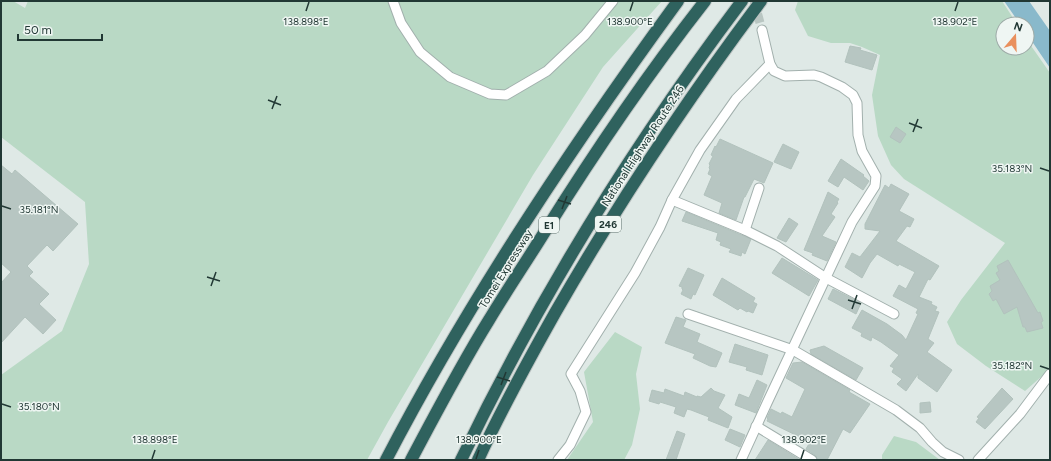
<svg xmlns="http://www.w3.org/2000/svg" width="1051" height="461" viewBox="0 0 1051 461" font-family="Figtree,sans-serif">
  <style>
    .green { fill: #b9d9c5 }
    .water { fill: #89b9cb }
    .building { fill: #b7c6c2; stroke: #b2c2bd }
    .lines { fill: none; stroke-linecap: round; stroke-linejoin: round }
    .street-tunnel { stroke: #b9c6c2; stroke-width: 9; stroke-dasharray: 9 4.5; stroke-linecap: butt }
    .street-casing { stroke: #a2b0ad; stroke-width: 11 }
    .highway-casing { stroke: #bcc3c2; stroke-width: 14 }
    .street { stroke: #fff; stroke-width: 9 }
    .highway { stroke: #2f625e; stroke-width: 12 }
    .ticks { fill: none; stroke: #213834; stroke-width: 1.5 }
    .labels { text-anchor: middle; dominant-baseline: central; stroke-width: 3; stroke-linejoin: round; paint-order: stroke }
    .shield { fill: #eff6f3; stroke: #5f716d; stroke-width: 1 }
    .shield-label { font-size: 10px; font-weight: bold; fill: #213834 }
    .street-label { font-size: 11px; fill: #213834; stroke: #eff6f3 }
    .ticks-label { font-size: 10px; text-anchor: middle; fill: #213834; stroke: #eff6f3; stroke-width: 3; stroke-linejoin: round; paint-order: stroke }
  </style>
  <rect width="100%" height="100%" fill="#dfe9e6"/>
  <g class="green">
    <path d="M 1,1 L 13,1 L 25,8 L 28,1 L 662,1 L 603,67 L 533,175 L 388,422 L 367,460 L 1,460 L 1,375 L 62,331 L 89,264 L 85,202 L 1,137 Z"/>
    <path d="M 798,1 L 1002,1 L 1017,24 L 1003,24 L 1003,48 L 1027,48 L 1027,40 L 1050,73 L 1050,369 L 1025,391 L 986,366 L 957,344 L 947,322 L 961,300 L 1005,243 L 904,179 L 891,165 L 878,136 L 872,95 L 880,55 L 862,47 L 850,43 L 831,43 L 808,36 L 795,10 Z"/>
    <path d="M 615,332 L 642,347 L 636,374 L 640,409 L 632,445 L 624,460 L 567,460 L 593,422 L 584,372 Z"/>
    <path d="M 894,436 L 916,442 L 940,460 L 882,460 L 882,455 Z"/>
  </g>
  <path class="water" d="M 1004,1 L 1029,1 L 1050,31 L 1050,68 L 1027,34 L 1027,24 L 1020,24 Z"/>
  <g class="building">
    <path d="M 850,46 L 861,48 L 860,50 L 877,55 L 872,70 L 845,62 Z"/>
    <path d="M 896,127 L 906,134 L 900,143 L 890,137 Z"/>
    <path d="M 720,139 L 773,163 L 764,183 L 754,179 L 745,197 L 744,197 L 736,220 L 719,213 L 722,203 L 704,195 L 712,176 L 708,174 L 710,169 L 709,168 L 710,165 L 709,164 L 713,156 L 711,155 L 715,146 L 716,147 Z"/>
    <path d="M 783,144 L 799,152 L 791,169 L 774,162 Z"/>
    <path d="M 841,159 L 864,175 L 863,176 L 869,181 L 863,190 L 844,177 L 838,187 L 828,181 Z"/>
    <path d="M 1,165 L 12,174 L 15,170 L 78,224 L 53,251 L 47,245 L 27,266 L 33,272 L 29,276 L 49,294 L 39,304 L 56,320 L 43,334 L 25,317 L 1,343 L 1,283 L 11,272 L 1,263 Z"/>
    <path d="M 891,184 L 909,194 L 899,211 L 914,219 L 910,227 L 907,226 L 896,241 L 939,266 L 930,280 L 928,279 L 919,297 L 932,302 L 931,304 L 937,307 L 935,311 L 939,312 L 928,339 L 934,343 L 927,352 L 952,370 L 937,392 L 918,378 L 918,374 L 906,391 L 897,384 L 902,379 L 892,372 L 894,368 L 890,366 L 899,355 L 881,342 L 872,337 L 871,341 L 861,336 L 862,333 L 852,328 L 862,310 L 887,324 L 902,335 L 906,340 L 918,314 L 916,313 L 918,309 L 893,296 L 899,285 L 906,289 L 915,272 L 899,264 L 898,266 L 877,254 L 870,263 L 862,278 L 845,267 L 852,253 L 860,257 L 880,231 L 865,229 L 865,224 L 885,185 L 889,188 Z"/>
    <path d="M 828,192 L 839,199 L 837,202 L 838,203 L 831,214 L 835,217 L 822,236 L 836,242 L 827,261 L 812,255 L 813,253 L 804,250 Z"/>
    <path d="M 686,212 L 751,239 L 745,254 L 742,252 L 741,256 L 729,252 L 731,249 L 720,245 L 721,242 L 716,240 L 718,233 L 682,221 Z"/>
    <path d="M 789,218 L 798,224 L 786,242 L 777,238 Z"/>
    <path d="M 782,258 L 818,280 L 809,296 L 772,273 Z"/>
    <path d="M 1008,260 L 1038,313 L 1040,312 L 1043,321 L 1041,322 L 1043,328 L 1027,332 L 1025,327 L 1023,327 L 1017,307 L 1004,314 L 996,299 L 993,301 L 989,294 L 992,291 L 990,286 L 1000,280 L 996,273 L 999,271 L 997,266 Z"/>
    <path d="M 688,268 L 704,275 L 695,295 L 693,294 L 691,299 L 681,294 L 683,290 L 682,289 L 682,287 L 679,286 Z"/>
    <path d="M 722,278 L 755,298 L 753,302 L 757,304 L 753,313 L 748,311 L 747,312 L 740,308 L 738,310 L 713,295 Z"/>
    <path d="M 833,289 L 861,303 L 856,314 L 828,299 Z"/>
    <path d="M 676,317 L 686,320 L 683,327 L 700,334 L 697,342 L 722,353 L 716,367 L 710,366 L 693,358 L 695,354 L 665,343 Z"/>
    <path d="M 735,344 L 768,355 L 762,375 L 746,370 L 747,367 L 729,362 Z"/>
    <path d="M 824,346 L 863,368 L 856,380 L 811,354 L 810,350 Z"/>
    <path d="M 802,362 L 850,390 L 849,392 L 870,404 L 850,433 L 843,429 L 827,460 L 818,460 L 815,455 L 806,449 L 810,442 L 767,421 L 768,419 L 767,418 L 771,409 L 781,414 L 782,412 L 792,417 L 805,389 L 786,378 L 793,363 Z"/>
    <path d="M 757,380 L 767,385 L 756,413 L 735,405 L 739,394 L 749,398 Z"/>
    <path d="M 711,388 L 714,391 L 725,395 L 718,408 L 732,417 L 728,428 L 708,420 L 709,417 L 691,410 L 687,409 L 684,417 L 674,413 L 676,407 L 660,402 L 659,404 L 649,401 L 652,390 L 664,393 L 665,389 L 684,396 L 685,392 L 697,397 L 697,396 L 701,397 Z"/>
    <path d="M 1002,388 L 1013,399 L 985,429 L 976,422 L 979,418 L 977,417 Z"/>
    <path d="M 930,402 L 931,412 L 920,413 L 920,403 Z"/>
    <path d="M 730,429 L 745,435 L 740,447 L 725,440 Z"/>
    <path d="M 677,431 L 685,434 L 676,460 L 666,460 Z"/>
    <path d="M 768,440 L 800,460 L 755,460 Z"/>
  </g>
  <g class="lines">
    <path class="street-tunnel" d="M 754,1 L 762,30"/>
    <defs>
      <g id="street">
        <path d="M 393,1 L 401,23 L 420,52 L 450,77 L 490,94 L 506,95 L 547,71 L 585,35 L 613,1"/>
        <path d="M 672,200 L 745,230 L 777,246 L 826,278 L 894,314"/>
        <path d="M 745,230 L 759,188"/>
        <path d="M 688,314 L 793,350 L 896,410 L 920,428 L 932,442 L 943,452 L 959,460"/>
        <path d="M 756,426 L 812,460"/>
        <path d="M 558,460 L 570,445 L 586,412 L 580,391 L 571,374 L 635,273 L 660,227 L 672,200 L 700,150 L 736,99 L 770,64"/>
        <path d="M 741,460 L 767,403 L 852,222 L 875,186 L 876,176 L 862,151 L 858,135 L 857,103 L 853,95 L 842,87 L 821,77 L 814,75 L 785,76 L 774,71 L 770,64 L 762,30"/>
        <path d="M 978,460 L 1020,414 L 1050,374"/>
      </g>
      <g id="highway">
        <path d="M 386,460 C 469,300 572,146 678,1"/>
        <path d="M 411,460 C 436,413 461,365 489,320 C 507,290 526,262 544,233 C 594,153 647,75 705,1"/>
        <path d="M 461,460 C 539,298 634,144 742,1"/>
        <path d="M 478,460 C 501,410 528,361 555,313 C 617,205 686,101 761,1"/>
      </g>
    </defs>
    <use href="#street" class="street-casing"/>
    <use href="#highway" class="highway-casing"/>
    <use href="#street" class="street"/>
    <use href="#highway" class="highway"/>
  </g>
  <path class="ticks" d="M 306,11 L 309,2M 630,11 L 633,2M 955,11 L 958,2M 268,100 L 281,105M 272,109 L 277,96M 909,123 L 922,128M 913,132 L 918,119M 1040,168 L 1049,171M 558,200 L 571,204M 2,206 L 11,209M 562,209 L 567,196M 207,277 L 220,281M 211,286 L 216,272M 848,300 L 861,304M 852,309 L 857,295M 1040,366 L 1049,369M 497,377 L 510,381M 501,385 L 506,372M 2,404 L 11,407M 152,459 L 155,450M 476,459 L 479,450M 801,459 L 804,450"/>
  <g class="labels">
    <g class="shield">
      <rect x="595" y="216" width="26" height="16" rx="3"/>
      <rect x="539" y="217" width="20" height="16" rx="3"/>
    </g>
    <g class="shield-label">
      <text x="608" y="224">246</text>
      <text x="549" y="225">E1</text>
    </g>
    <g class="street-label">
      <text transform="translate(643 146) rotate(-57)">National Highway Route 246</text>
      <text transform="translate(506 269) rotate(-58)">Tomei Expressway</text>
    </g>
  </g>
  <g class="ticks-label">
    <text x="306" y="25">138.898°E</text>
    <text x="630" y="25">138.900°E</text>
    <text x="955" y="25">138.902°E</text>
    <text x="1012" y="172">35.183°N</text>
    <text x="39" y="213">35.181°N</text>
    <text x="1012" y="369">35.182°N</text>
    <text x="39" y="410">35.180°N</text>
    <text x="155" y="443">138.898°E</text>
    <text x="479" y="443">138.900°E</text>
    <text x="804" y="443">138.902°E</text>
  </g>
  <rect width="1051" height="461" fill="none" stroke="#213834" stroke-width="4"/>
  <g transform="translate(1015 36) rotate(19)"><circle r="19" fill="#eff6f3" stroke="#9daaa7"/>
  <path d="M0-3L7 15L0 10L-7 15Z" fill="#e9905d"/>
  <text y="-6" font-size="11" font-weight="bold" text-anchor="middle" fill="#213834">N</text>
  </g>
  <path d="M18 34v6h84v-6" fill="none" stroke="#213834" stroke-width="2"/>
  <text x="24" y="34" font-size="12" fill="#213834" stroke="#eff6f3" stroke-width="3" paint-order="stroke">50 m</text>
</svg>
